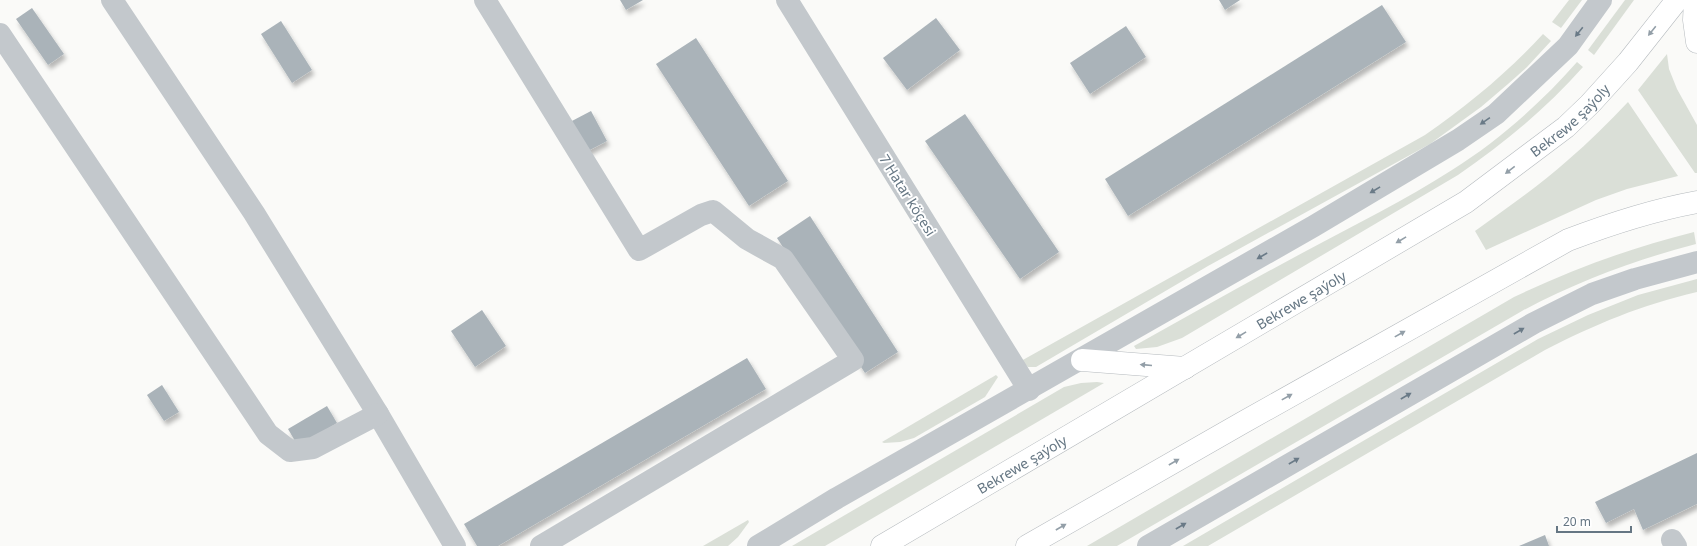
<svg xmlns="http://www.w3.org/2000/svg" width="1697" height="546" viewBox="0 0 1697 546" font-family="'Noto Sans',sans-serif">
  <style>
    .green { fill: #dadfd7 }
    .building { fill: #aab3b9; filter: url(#shadow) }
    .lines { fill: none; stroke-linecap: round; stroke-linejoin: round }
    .major-casing { stroke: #b5babe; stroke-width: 23 }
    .minor { stroke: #c3c8cc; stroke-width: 22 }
    .major { stroke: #fff; stroke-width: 22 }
    .oneway { fill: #939fa8 }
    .oneway2 { fill: #6a7a87 }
    .labels { text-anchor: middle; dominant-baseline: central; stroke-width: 4; stroke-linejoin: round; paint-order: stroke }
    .street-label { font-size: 14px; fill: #657683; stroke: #fff }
  </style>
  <defs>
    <filter id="shadow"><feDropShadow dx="2.5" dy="4.5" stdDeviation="2" flood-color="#0004"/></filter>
  </defs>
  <rect width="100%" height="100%" fill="#fafaf8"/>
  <g class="green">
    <path d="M 1569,0 L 1582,0 L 1561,28 L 1552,22 Z"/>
    <path d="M 1625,0 L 1634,0 L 1594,55 L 1588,50 Z"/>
    <path d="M 1543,34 L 1551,41 L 1527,67 L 1508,84 L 1481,107 L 1430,144 L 1208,266 L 1036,367 L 1028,367 L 1021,361 L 1425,135 C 1468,105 1507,73 1543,34 Z"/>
    <path d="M 1667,54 L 1669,69 L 1677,89 L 1697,125 L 1697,173 L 1695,173 L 1638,90 Z"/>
    <path d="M 1577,62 L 1583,67 C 1546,109 1504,143 1458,175 L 1182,338 L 1157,347 L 1136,349 L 1134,346 C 1191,314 1248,282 1306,251 C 1355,225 1405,200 1452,170 C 1498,141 1541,103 1577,62 Z"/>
    <path d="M 1628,102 L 1678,176 L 1627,189 L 1596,200 L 1486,250 L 1475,231 C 1507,208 1539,186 1568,160 C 1589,142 1609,122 1628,102 Z"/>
    <path d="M 1694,232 L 1696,244 C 1635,260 1578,281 1522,311 L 1117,546 L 1087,546 L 1514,297 C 1573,269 1630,248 1694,232 Z"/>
    <path d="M 1697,279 L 1697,292 C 1641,305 1596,324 1545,350 L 1208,546 L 1183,546 L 1538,339 L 1588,315 L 1638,295 Z"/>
    <path d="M 996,375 L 998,377 L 985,397 L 914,438 L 900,442 L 884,443 L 882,442 Z"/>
    <path d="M 1097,382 L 1104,383 L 825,546 L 792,546 L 1064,387 L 1081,383 Z"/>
    <path d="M 748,520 L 749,522 L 738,537 L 728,546 L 703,546 Z"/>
  </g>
  <g class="building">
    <path d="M 620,0 L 643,0 L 626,10 Z"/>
    <path d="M 1219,0 L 1240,0 L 1225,10 Z"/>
    <path d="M 1382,5 L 1406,42 L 1128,216 L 1105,179 Z"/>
    <path d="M 32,8 L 64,54 L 48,65 L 16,19 Z"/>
    <path d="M 936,18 L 960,50 L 907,90 L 883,58 Z"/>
    <path d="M 281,21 L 312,70 L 292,83 L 261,34 Z"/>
    <path d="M 1126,26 L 1146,57 L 1090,94 L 1070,63 Z"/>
    <path d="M 696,38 L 788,181 L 749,206 L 656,64 Z"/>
    <path d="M 591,111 L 607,141 L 586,152 L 570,122 Z"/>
    <path d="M 965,114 L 1059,252 L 1020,279 L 925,141 Z"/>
    <path d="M 810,216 L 898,352 L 865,373 L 777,238 Z"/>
    <path d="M 482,310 L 506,346 L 475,367 L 451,331 Z"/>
    <path d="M 747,358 L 766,389 L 498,546 L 477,546 L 464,524 Z"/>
    <path d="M 162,385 L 179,412 L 164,421 L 147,395 Z"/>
    <path d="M 327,406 L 337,423 L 298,446 L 288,429 Z"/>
    <path d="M 1697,453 L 1697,504 L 1643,530 L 1634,509 L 1606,523 L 1595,502 Z"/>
    <path d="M 1545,535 L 1549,546 L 1519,546 Z"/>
  </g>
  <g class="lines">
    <defs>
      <g id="major">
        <path d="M 1695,0 L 1694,20 L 1697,42"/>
        <path d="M 1082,360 L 1185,368"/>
        <path id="s1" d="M 882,546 L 1466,202 L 1566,127 L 1590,104 L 1628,62 L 1677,0"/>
        <path d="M 1027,546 L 1242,423 L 1568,240 C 1610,224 1653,210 1697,202"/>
      </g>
    </defs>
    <use href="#major" class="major-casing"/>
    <g class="minor">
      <path d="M 112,0 L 254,213 L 378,414 L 455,546"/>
      <path d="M 485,0 L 639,250 L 701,215 L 713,211 L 747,239 L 783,259 L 853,360 L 541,546"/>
      <path d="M 787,0 L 1029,390"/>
      <path d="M 0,34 L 268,434 L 290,451 L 313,448 L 378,414"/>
      <path d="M 1672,540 L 1676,546"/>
      <path d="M 758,546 L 837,498 L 1314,226 L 1458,140 L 1496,114 L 1568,46 L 1601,0"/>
      <path d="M 1148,546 L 1534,323 L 1592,294 L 1635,279 L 1697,262"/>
    </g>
    <use href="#major" class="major"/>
  </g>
  <defs><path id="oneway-solid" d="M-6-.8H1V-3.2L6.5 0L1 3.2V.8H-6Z"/></defs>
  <g class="oneway">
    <use href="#oneway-solid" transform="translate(1652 31) rotate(129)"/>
    <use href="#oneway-solid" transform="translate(1510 170) rotate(142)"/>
    <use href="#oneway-solid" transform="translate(1401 240) rotate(149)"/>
    <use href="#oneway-solid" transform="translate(1400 334) rotate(-29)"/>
    <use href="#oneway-solid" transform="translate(1241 335) rotate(149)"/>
    <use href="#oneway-solid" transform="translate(1146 365) rotate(-175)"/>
    <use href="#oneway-solid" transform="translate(1287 397) rotate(-29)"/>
    <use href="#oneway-solid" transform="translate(1174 462) rotate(-30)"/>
    <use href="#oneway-solid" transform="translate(1061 527) rotate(-30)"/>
  </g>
  <g class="oneway2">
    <use href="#oneway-solid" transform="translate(1579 32) rotate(129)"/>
    <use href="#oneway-solid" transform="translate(1485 121) rotate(145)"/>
    <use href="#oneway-solid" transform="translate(1375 190) rotate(149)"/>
    <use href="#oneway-solid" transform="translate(1262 256) rotate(150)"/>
    <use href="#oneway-solid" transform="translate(1519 331) rotate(-30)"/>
    <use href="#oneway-solid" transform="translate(1406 396) rotate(-30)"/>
    <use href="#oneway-solid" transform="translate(1294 461) rotate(-30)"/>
    <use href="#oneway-solid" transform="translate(1181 526) rotate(-30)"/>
  </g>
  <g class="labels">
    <g class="street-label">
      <text stroke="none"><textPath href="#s1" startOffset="810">Bekrewe şaýoly</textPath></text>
      <text transform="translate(908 195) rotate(58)">7 Hatar köçesi</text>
      <text stroke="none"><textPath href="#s1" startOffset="486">Bekrewe şaýoly</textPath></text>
      <text stroke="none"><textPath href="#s1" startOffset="162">Bekrewe şaýoly</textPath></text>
    </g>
  </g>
  <path d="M1557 526v6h74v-6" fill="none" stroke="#657683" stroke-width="2"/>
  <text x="1563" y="526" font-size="12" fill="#657683" stroke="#ffffff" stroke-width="3" paint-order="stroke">20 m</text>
</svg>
